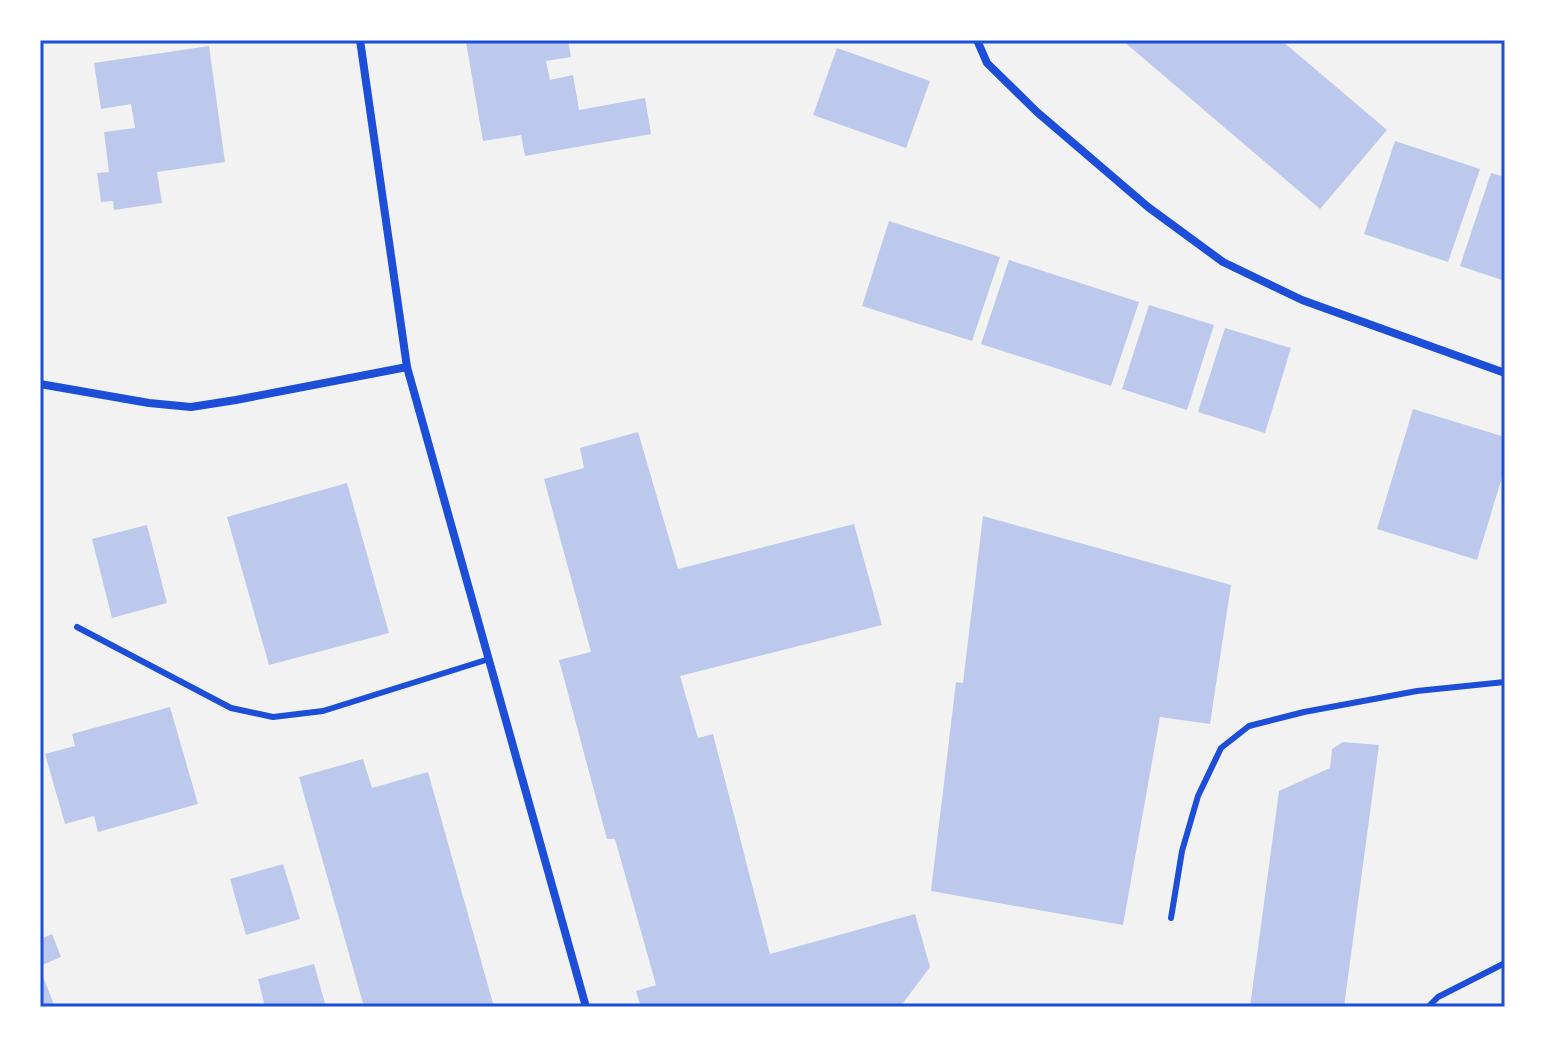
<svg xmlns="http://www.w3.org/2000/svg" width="1545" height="1047" viewBox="0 0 1545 1047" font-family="Lora,serif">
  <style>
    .building { fill: #bdc9ec }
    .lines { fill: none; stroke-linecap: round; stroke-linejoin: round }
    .service { stroke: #1d4ed8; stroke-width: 6 }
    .minor { stroke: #1d4ed8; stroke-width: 8 }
    .neatline { fill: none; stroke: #1d4ed8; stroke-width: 3 }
  </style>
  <rect width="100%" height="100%" fill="#f2f2f2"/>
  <g class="building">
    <path d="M 475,40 L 568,40 L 571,57 L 546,61 L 550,80 L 573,75 L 579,110 L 645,98 L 651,134 L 525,156 L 521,135 L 483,141 L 466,42 Z"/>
    <path d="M 1122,40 L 1281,40 L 1387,130 L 1320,209 Z"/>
    <path d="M 209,46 L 225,162 L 157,172 L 162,203 L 114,210 L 113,201 L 101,202 L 97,173 L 109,172 L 104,132 L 135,128 L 131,104 L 101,109 L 94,63 Z"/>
    <path d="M 837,48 L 930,81 L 906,148 L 813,115 Z"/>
    <path d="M 1395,141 L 1480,169 L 1448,262 L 1364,234 Z"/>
    <path d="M 1491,173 L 1505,177 L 1505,281 L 1460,266 Z"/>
    <path d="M 889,221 L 1000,257 L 972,341 L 862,306 Z"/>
    <path d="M 1009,260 L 1139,302 L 1111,386 L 981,344 Z"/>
    <path d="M 1149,305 L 1214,325 L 1187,410 L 1122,389 Z"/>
    <path d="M 1225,328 L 1291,348 L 1265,433 L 1198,412 Z"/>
    <path d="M 1413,409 L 1505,437 L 1505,467 L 1477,560 L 1377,529 Z"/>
    <path d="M 638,432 L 678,569 L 854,524 L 882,625 L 680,676 L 698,738 L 713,734 L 770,954 L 915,914 L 930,967 L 900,1007 L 641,1007 L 636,991 L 656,985 L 615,839 L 607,839 L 559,660 L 591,652 L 544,479 L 584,468 L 580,448 Z"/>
    <path d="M 347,483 L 389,633 L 269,665 L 227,517 Z"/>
    <path d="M 983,516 L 1231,585 L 1210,724 L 1160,717 L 1123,925 L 931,891 L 956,682 L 963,683 Z"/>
    <path d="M 147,525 L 167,603 L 112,618 L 92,539 Z"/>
    <path d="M 170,707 L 198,804 L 98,832 L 94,816 L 65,824 L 45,754 L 75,746 L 72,734 Z"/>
    <path d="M 1343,742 L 1379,745 L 1344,1007 L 1250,1007 L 1279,791 L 1330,768 L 1332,749 Z"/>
    <path d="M 363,759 L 372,788 L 428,772 L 494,1007 L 364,1007 L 299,777 Z"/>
    <path d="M 283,864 L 300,919 L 246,935 L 230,879 Z"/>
    <path d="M 52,934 L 61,957 L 40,966 L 40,939 Z"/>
    <path d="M 314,964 L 326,1007 L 265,1007 L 258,979 Z"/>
    <path d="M 43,977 L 55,1007 L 40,1007 L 40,978 Z"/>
  </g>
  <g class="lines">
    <g class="service">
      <path d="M 77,627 L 231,708 L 273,717 L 323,711 L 489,659"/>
      <path d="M 1171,918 L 1182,851 L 1198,796 L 1221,748 L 1249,726 L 1304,712 L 1417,691 L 1505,682"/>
      <path d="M 1428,1007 L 1438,997 L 1505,963"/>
    </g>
    <g class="minor">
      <path d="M 360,40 L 407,367 L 586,1007"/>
      <path d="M 977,40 L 987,63 L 1037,112 L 1148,207 L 1223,262 L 1302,300 L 1505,373"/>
      <path d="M 40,384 L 149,403 L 191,407 L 236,400 L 407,367"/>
    </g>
  </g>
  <rect width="1545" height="1047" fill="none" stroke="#ffffff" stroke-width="84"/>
  <rect x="42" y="42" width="1461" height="963" class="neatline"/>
</svg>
